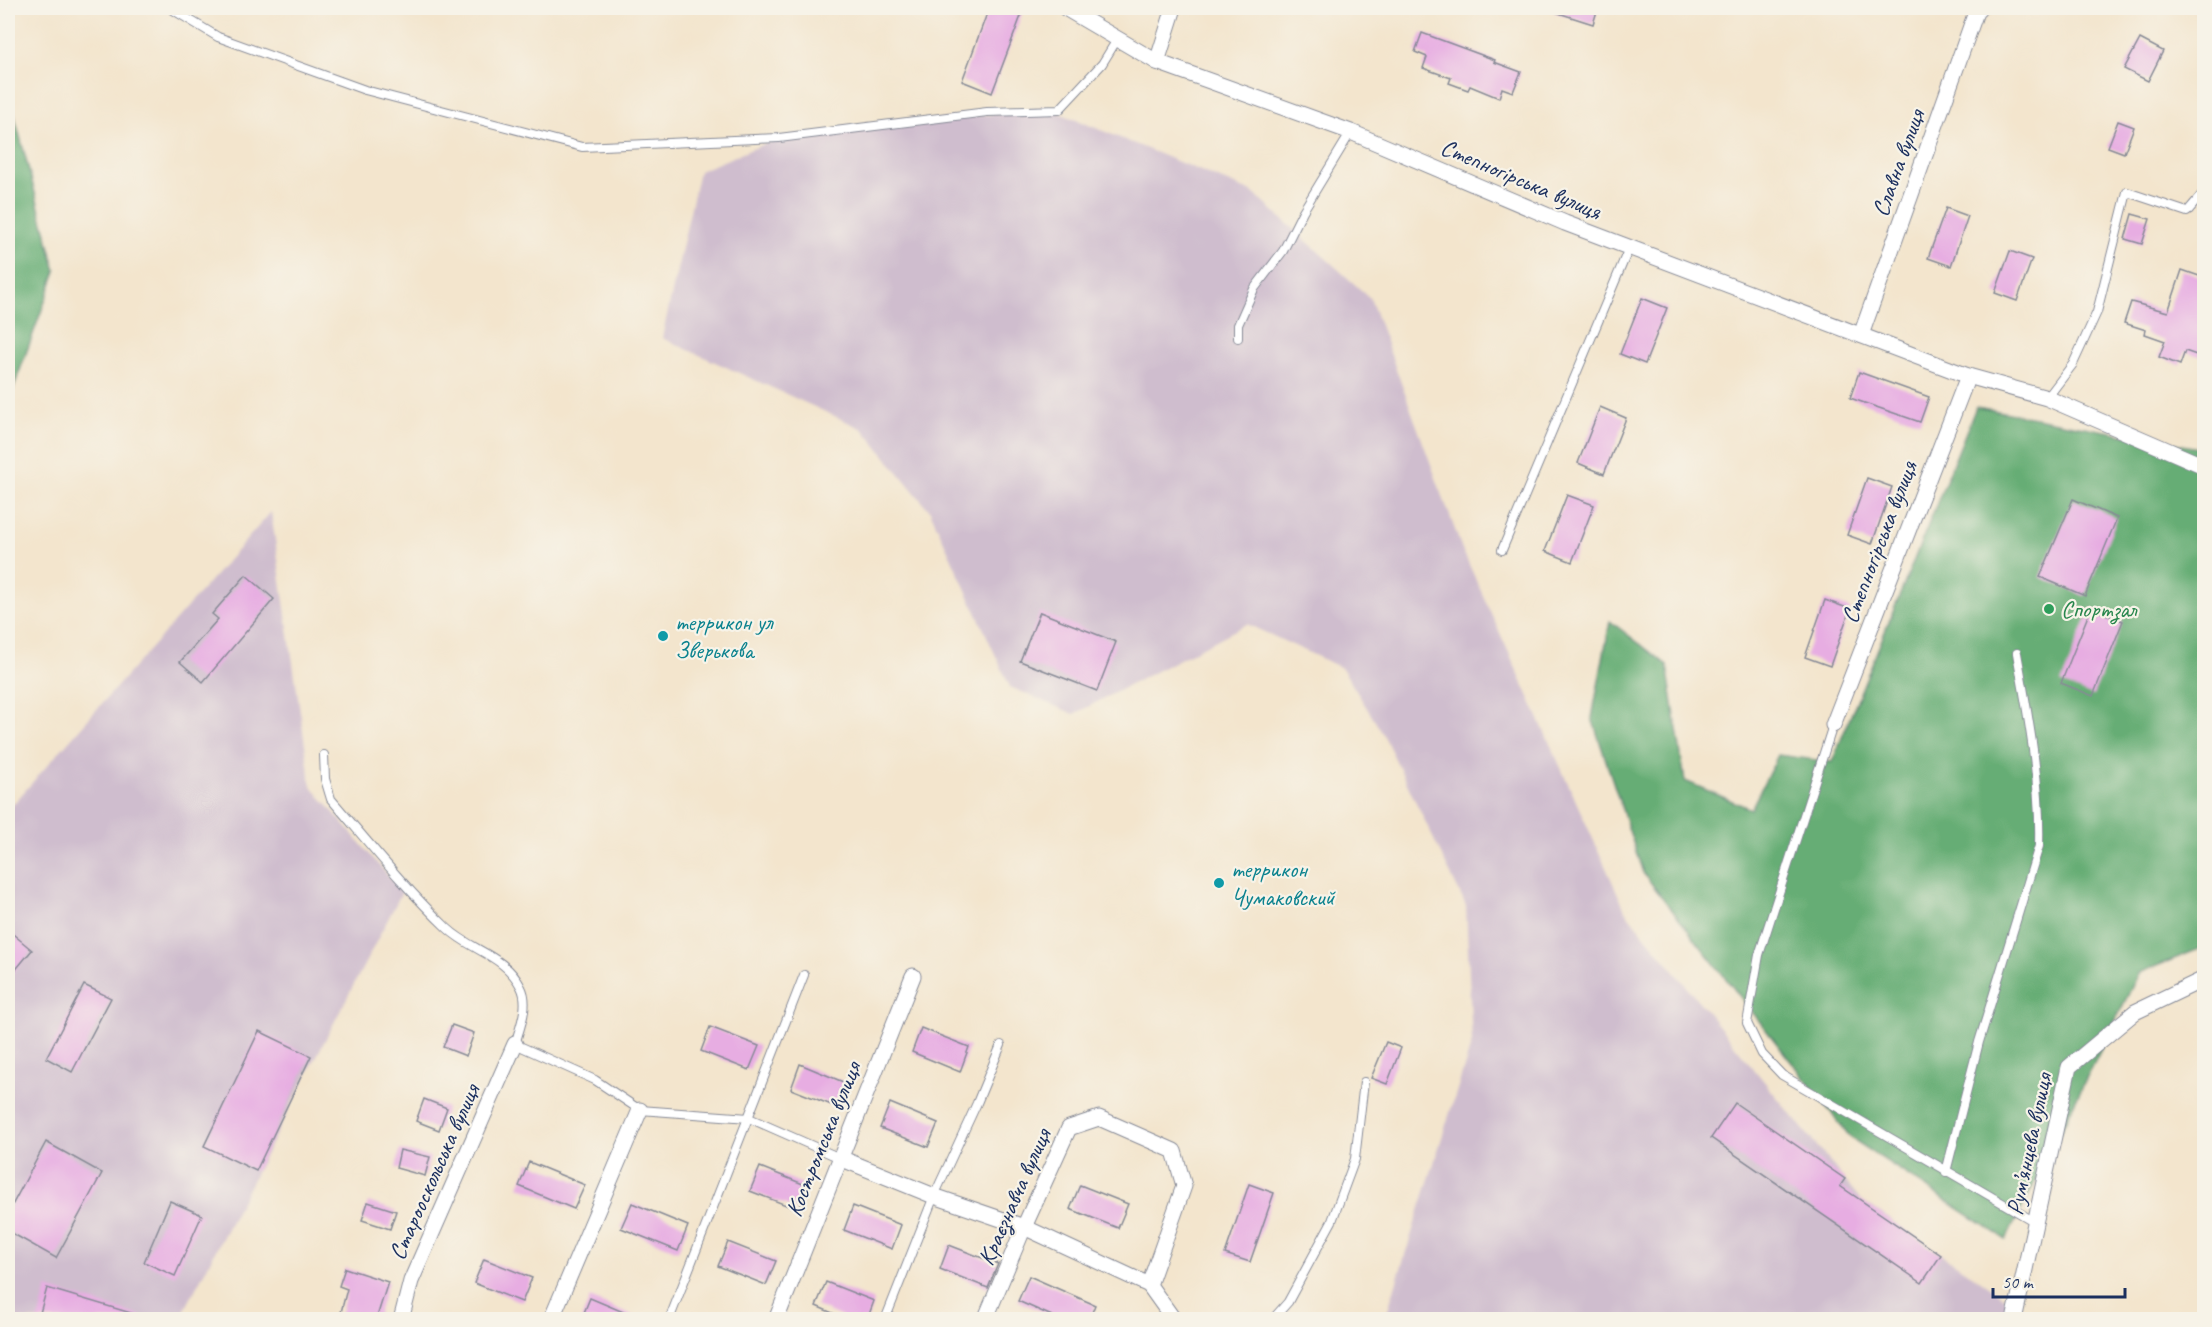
<svg xmlns="http://www.w3.org/2000/svg" width="2212" height="1327" viewBox="0 0 2212 1327" font-family="Caveat,sans-serif">
  <style>
    .industrial { fill: #cfbdce }
    .forest { fill: #66ad74; stroke: #406e69; stroke-width: 1.5 }
    .building { fill: #e7ade2 }
    .lines { fill: none; stroke-linecap: round; stroke-linejoin: round }
    .lane-casing { stroke: #878a96; stroke-width: 10 }
    .street-casing { stroke: #878a96; stroke-width: 17 }
    .lane { stroke: #fff; stroke-width: 8 }
    .street { stroke: #fff; stroke-width: 15 }
    .leisure-dot { fill: #2e9e5b; stroke: #f7f3e8; stroke-width: 2 }
    .culture-dot { fill: #0f9aa8; stroke: #f7f3e8; stroke-width: 2 }
    .labels { text-anchor: middle; dominant-baseline: central; stroke-width: 4.5; stroke-linejoin: round; paint-order: stroke }
    .street-label { font-size: 24px; fill: #1b2f5e; stroke: #f7f3e8 }
    .leisure-label { font-size: 24px; fill: #27864d; stroke: #f7f3e8; text-anchor: start }
    .culture-label { font-size: 24px; fill: #0d838f; stroke: #f7f3e8; text-anchor: start }
  </style>
  <rect width="100%" height="100%" fill="#f7f3e8"/>
  <filter id="ink" filterUnits="userSpaceOnUse"><feTurbulence type="fractalNoise" baseFrequency=".0167" numOctaves="2"/><feDisplacementMap in="SourceGraphic" scale="12" xChannelSelector="R" yChannelSelector="G"/><feConvolveMatrix kernelMatrix="1 2 1 2 8 2 1 2 1" color-interpolation-filters="sRGB"/></filter>
  <filter id="wash" filterUnits="userSpaceOnUse"><feTurbulence type="fractalNoise" baseFrequency=".008" numOctaves="4" result="noise"/><feDisplacementMap in="SourceGraphic" scale="24" xChannelSelector="R" yChannelSelector="G"/><feGaussianBlur stdDeviation="1.35" result="paint"/><feColorMatrix in="noise" values="0 0 0 0 0 0 0 0 0 0 0 0 0 0 0 0 0 1.4 0 .05"/><feComposite in="paint" operator="in"/></filter>
  <g filter="url(#wash)">
    <rect width="100%" height="100%" fill="#f3e5cd"/>
    <g class="industrial">
      <path d="M 1047,108 L 1252,192 L 1370,298 L 1462,549 L 1626,912 L 1860,1199 L 2013,1303 L 2009,1319 L 1385,1319 L 1472,1042 L 1466,906 L 1383,734 L 1342,668 L 1247,624 L 1074,714 L 1010,687 L 930,511 L 863,429 L 662,338 L 699,171 L 779,138 Z"/>
      <path d="M 271,512 L 311,786 L 402,892 L 180,1319 L 8,1320 L 8,810 Z"/>
    </g>
    <g class="forest">
      <path d="M 8,92 L 56,271 L 8,403 Z"/>
      <path d="M 1976,407 L 2204,449 L 2204,947 L 2139,973 L 2006,1240 L 1851,1138 L 1643,873 L 1592,718 L 1610,621 L 1667,665 L 1685,781 L 1751,809 L 1778,755 L 1832,762 Z"/>
    </g>
    <g id="blocks">
      <g class="building">
        <path d="M 989,8 L 1024,8 L 992,93 L 962,81 Z"/>
        <path d="M 1552,8 L 1598,8 L 1593,24 L 1552,11 Z"/>
        <path d="M 1422,33 L 1495,60 L 1494,62 L 1521,72 L 1513,92 L 1502,88 L 1499,98 L 1470,86 L 1468,90 L 1449,83 L 1451,78 L 1423,68 L 1427,57 L 1415,52 Z"/>
        <path d="M 2140,39 L 2163,51 L 2148,81 L 2124,69 Z"/>
        <path d="M 2118,121 L 2134,127 L 2124,153 L 2108,147 Z"/>
        <path d="M 1946,208 L 1968,216 L 1951,266 L 1928,258 Z"/>
        <path d="M 2132,214 L 2150,219 L 2142,244 L 2125,239 Z"/>
        <path d="M 2010,251 L 2032,259 L 2017,301 L 1995,293 Z"/>
        <path d="M 2182,270 L 2205,278 L 2205,358 L 2185,351 L 2180,365 L 2159,357 L 2165,341 L 2145,334 L 2146,330 L 2124,323 L 2131,302 L 2168,312 Z"/>
        <path d="M 1642,298 L 1667,308 L 1645,364 L 1620,354 Z"/>
        <path d="M 1859,372 L 1929,397 L 1920,422 L 1850,398 Z"/>
        <path d="M 1600,407 L 1626,418 L 1604,474 L 1578,463 Z"/>
        <path d="M 1867,478 L 1892,487 L 1872,544 L 1847,535 Z"/>
        <path d="M 1567,495 L 1594,505 L 1572,562 L 1545,551 Z"/>
        <path d="M 2073,499 L 2117,518 L 2085,596 L 2040,577 Z"/>
        <path d="M 246,575 L 274,599 L 203,682 L 180,662 L 218,619 L 212,614 Z"/>
        <path d="M 1825,600 L 1850,609 L 1830,666 L 1805,657 Z"/>
        <path d="M 2091,608 L 2123,621 L 2093,696 L 2061,683 Z"/>
        <path d="M 1040,612 L 1116,642 L 1097,691 L 1020,661 Z"/>
        <path d="M 8,930 L 32,950 L 8,979 Z"/>
        <path d="M 84,985 L 111,998 L 72,1072 L 46,1058 Z"/>
        <path d="M 452,1025 L 474,1033 L 466,1056 L 443,1047 Z"/>
        <path d="M 710,1027 L 759,1046 L 749,1070 L 701,1051 Z"/>
        <path d="M 921,1028 L 969,1047 L 960,1072 L 912,1052 Z"/>
        <path d="M 259,1031 L 311,1056 L 256,1171 L 204,1146 Z"/>
        <path d="M 1386,1042 L 1401,1048 L 1387,1084 L 1371,1078 Z"/>
        <path d="M 800,1064 L 848,1084 L 839,1108 L 791,1089 Z"/>
        <path d="M 424,1099 L 447,1108 L 439,1130 L 416,1121 Z"/>
        <path d="M 890,1103 L 938,1123 L 928,1147 L 880,1128 Z"/>
        <path d="M 1735,1103 L 1845,1179 L 1840,1186 L 1941,1255 L 1922,1283 L 1711,1138 Z"/>
        <path d="M 46,1142 L 102,1173 L 56,1258 L 8,1231 L 8,1213 Z"/>
        <path d="M 400,1150 L 430,1157 L 425,1176 L 396,1168 Z"/>
        <path d="M 529,1162 L 585,1185 L 574,1209 L 519,1186 Z"/>
        <path d="M 760,1167 L 808,1186 L 799,1210 L 750,1191 Z"/>
        <path d="M 1249,1184 L 1274,1193 L 1250,1262 L 1225,1254 Z"/>
        <path d="M 1080,1185 L 1128,1204 L 1118,1228 L 1070,1209 Z"/>
        <path d="M 170,1201 L 202,1215 L 175,1276 L 144,1262 Z"/>
        <path d="M 368,1202 L 396,1211 L 390,1229 L 362,1220 Z"/>
        <path d="M 632,1203 L 688,1226 L 678,1251 L 621,1228 Z"/>
        <path d="M 853,1206 L 901,1225 L 892,1249 L 844,1230 Z"/>
        <path d="M 728,1242 L 776,1261 L 766,1285 L 718,1266 Z"/>
        <path d="M 949,1245 L 998,1264 L 988,1288 L 940,1269 Z"/>
        <path d="M 484,1259 L 532,1278 L 522,1302 L 474,1283 Z"/>
        <path d="M 345,1268 L 388,1282 L 376,1320 L 339,1320 L 347,1289 L 339,1286 Z"/>
        <path d="M 1029,1276 L 1095,1305 L 1089,1320 L 1061,1320 L 1018,1301 Z"/>
        <path d="M 826,1282 L 874,1301 L 867,1320 L 849,1320 L 816,1306 Z"/>
        <path d="M 47,1288 L 141,1316 L 140,1320 L 38,1320 Z"/>
        <path d="M 590,1298 L 640,1319 L 640,1320 L 581,1320 Z"/>
      </g>
    </g>
  </g>
  <g filter="url(#ink)">
    <use href="#blocks" fill-opacity="0" stroke="#878a96" stroke-width="1.5"/>
    <g class="lines">
      <defs>
        <g id="lane">
          <path d="M 170,8 L 218,37 L 365,90 L 582,147 L 779,138 L 987,112 L 1059,110 L 1102,64 L 1118,38"/>
          <path d="M 1238,338 L 1238,325 L 1254,289 L 1283,251 L 1303,211 L 1351,132"/>
          <path d="M 2047,398 L 2073,364 L 2097,312 L 2127,192 L 2187,212 L 2204,192"/>
          <path d="M 1502,550 L 1629,248"/>
          <path d="M 1833,725 L 1759,955 L 1747,1023 L 1762,1054 L 1782,1075 L 2035,1222"/>
          <path d="M 324,755 L 325,779 L 331,799 C 369,843 405,888 447,928 C 471,951 505,955 521,987 C 530,1004 520,1027 515,1044 L 595,1080 L 640,1110 L 749,1118 L 840,1158"/>
          <path d="M 1946,1172 L 1979,1042 L 2039,846 C 2041,781 2028,716 2017,653"/>
          <path d="M 669,1320 L 804,975"/>
          <path d="M 885,1320 L 934,1196 L 977,1103 L 1001,1045"/>
          <path d="M 1272,1320 L 1288,1302 L 1332,1221 L 1355,1159 L 1364,1082"/>
        </g>
        <g id="street">
          <path d="M 1065,8 L 1157,62 L 1351,132 L 1565,223 L 1968,376 L 2047,398 L 2204,466"/>
          <path d="M 1157,62 L 1174,8"/>
          <path d="M 1861,335 L 1976,12 L 1980,8"/>
          <path d="M 1833,725 L 1968,376"/>
          <path d="M 840,1158 L 934,1196 L 1024,1227 L 1149,1285 L 1174,1320"/>
          <path d="M 401,1320 L 411,1281 L 515,1044"/>
          <path d="M 551,1320 L 640,1110"/>
          <path d="M 776,1320 L 913,976"/>
          <path d="M 985,1320 L 1024,1227 L 1069,1128 L 1099,1118 L 1174,1151 L 1184,1186 L 1149,1285"/>
          <path d="M 2014,1320 L 2069,1067 L 2135,1012 L 2204,979"/>
        </g>
      </defs>
      <use href="#lane" class="lane-casing"/>
      <use href="#street" class="street-casing"/>
      <use href="#lane" class="lane"/>
      <use href="#street" class="street"/>
    </g>
  </g>
  <circle class="leisure-dot" cx="2049" cy="609" r="6"/>
  <g class="culture-dot">
    <circle cx="663" cy="636" r="6"/>
    <circle cx="1219" cy="883" r="6"/>
  </g>
  <g class="labels">
    <g class="street-label">
      <text transform="translate(1898 163) rotate(-70)">Славна вулиця</text>
      <text transform="translate(1521 179) rotate(23)">Степногірська вулиця</text>
      <text transform="translate(1879 542) rotate(-69)">Степногірська вулиця</text>
      <text transform="translate(823 1139) rotate(-68)">Костромська вулиця</text>
      <text transform="translate(2029 1144) rotate(-78)">Рум’янцева вулиця</text>
      <text transform="translate(434 1172) rotate(-66)">Старооскольська вулиця</text>
      <text transform="translate(1014 1197) rotate(-66)">Краєзнавча вулиця</text>
    </g>
    <g class="leisure-label">
      <text x="2061" y="609">Спортзал</text>
    </g>
    <g class="culture-label">
      <text x="675" y="622">террикон ул<tspan x="675" dy="28">Зверькова</tspan></text>
      <text x="1231" y="869">террикон<tspan x="1231" dy="28">Чумаковский</tspan></text>
    </g>
  </g>
  <rect width="2212" height="1327" fill="none" stroke="#f7f3e8" stroke-width="30"/>
  <path d="M1993 1288v9h132v-9" fill="none" stroke="#1b2f5e" stroke-width="3"/>
  <text x="2002" y="1288" font-size="18" fill="#1b2f5e" stroke="#f7f3e8" stroke-width="4.5" paint-order="stroke">50 m</text>
</svg>
